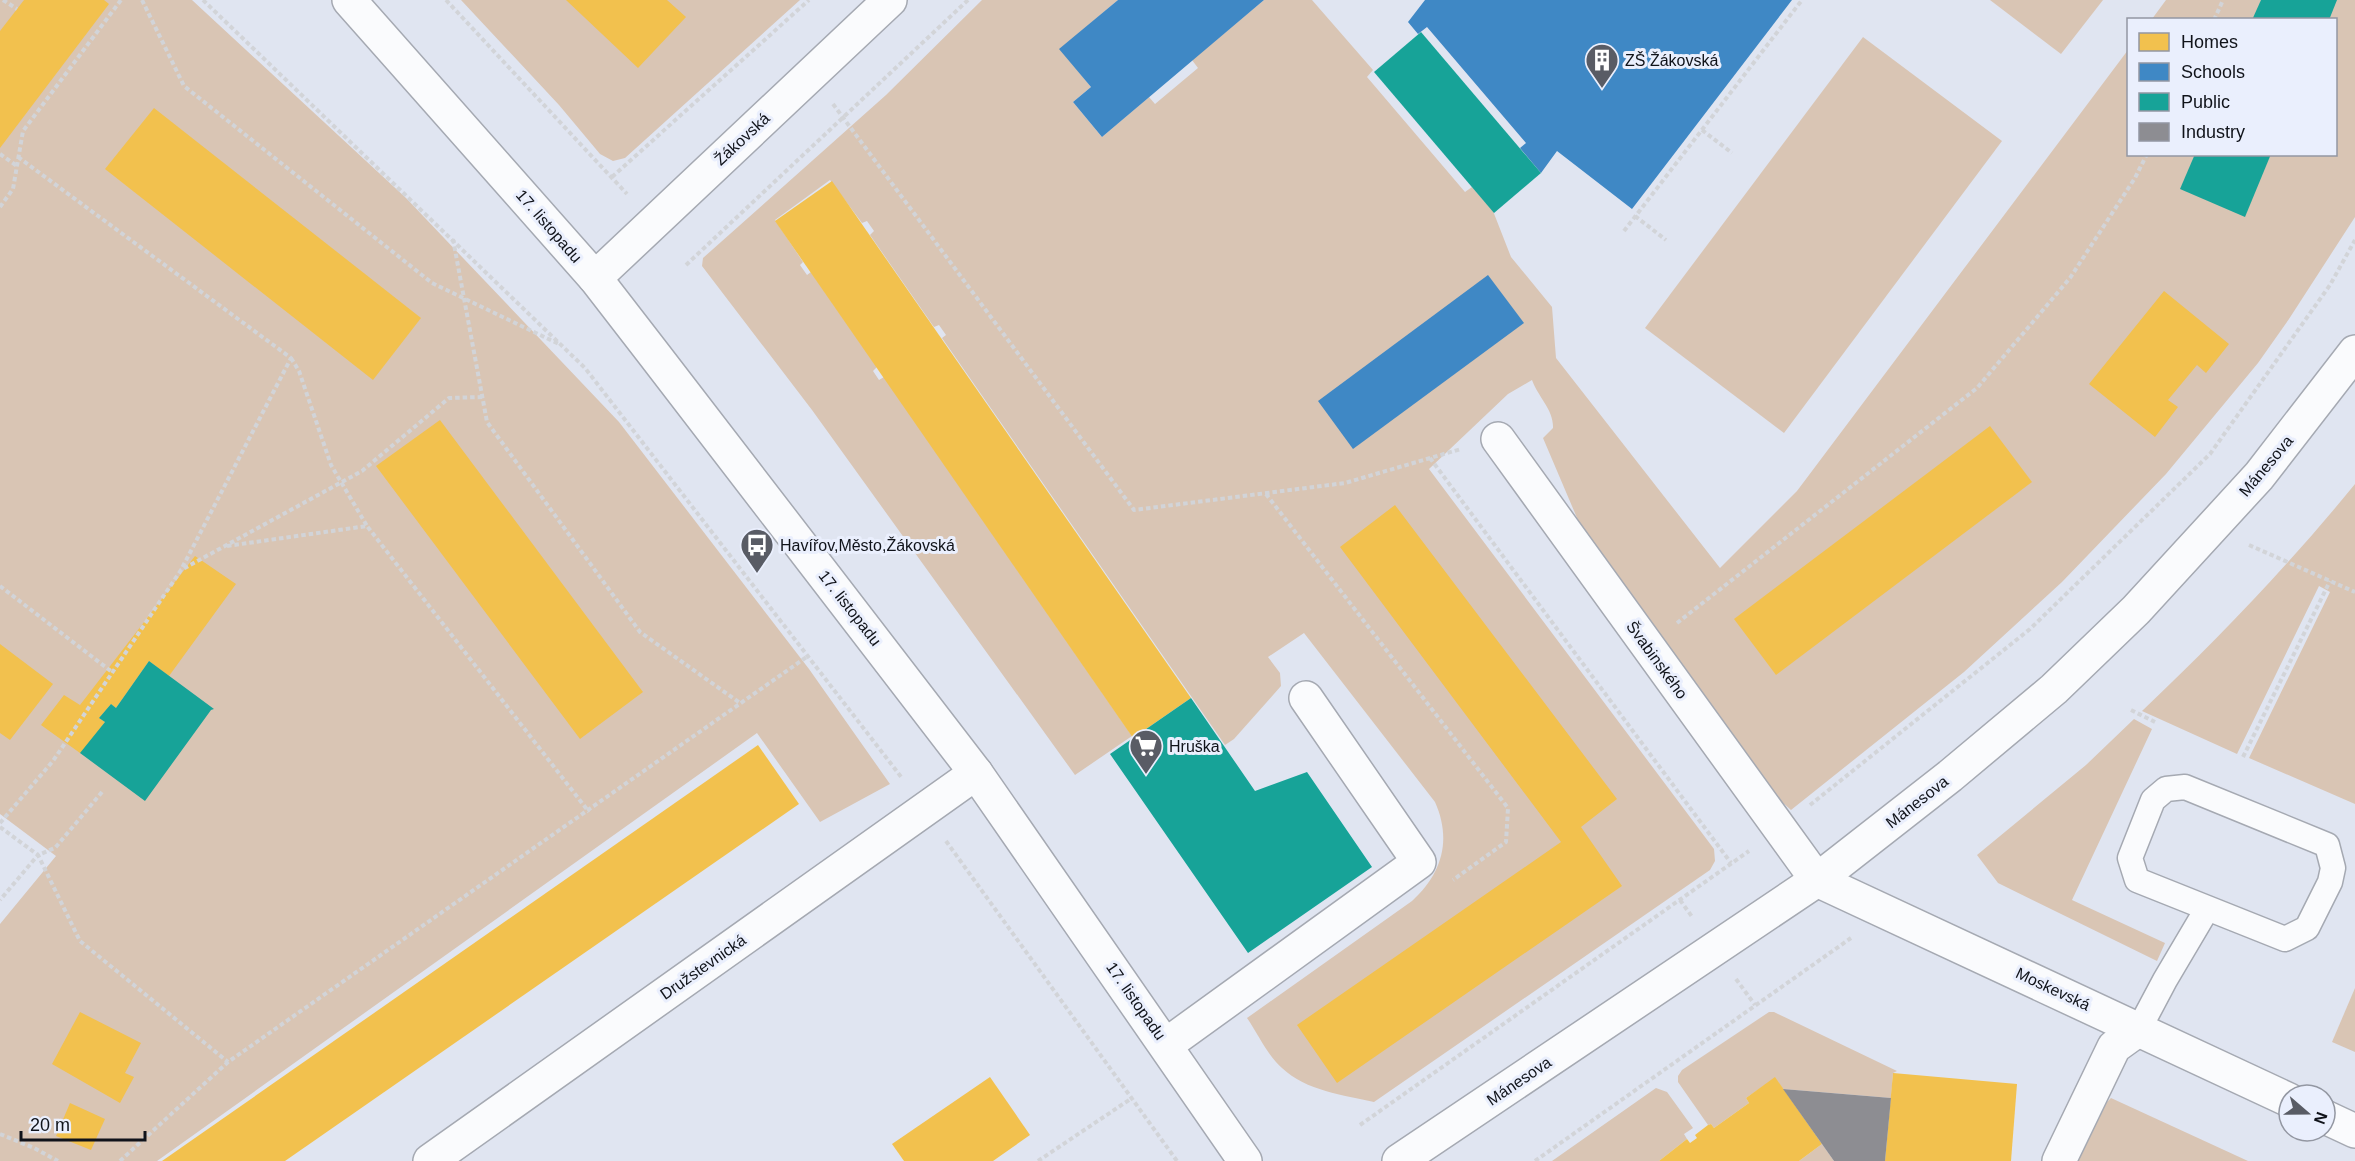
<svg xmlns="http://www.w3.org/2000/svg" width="2355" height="1161" viewBox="0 0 2355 1161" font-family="Helvetica,sans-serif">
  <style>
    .green { fill: #d9c5b4 }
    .homes { fill: #f2c14e }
    .schools { fill: #3f88c5 }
    .public { fill: #17a398 }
    .industry { fill: #8d8d92 }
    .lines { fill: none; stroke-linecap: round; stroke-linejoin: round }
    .service-casing { stroke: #a5a9b2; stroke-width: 27 }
    .minor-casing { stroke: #a5a9b2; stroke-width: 36 }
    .tertiary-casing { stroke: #a5a9b2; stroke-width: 36 }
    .path { stroke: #d2d4d8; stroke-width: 4; stroke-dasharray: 4.5 3; stroke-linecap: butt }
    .service { stroke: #fafbfd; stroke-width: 24 }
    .minor { stroke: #fafbfd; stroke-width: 33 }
    .tertiary { stroke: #fafbfd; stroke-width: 33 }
    .labels { text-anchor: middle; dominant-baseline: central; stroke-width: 6; stroke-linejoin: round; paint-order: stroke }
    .poi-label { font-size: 16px; fill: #10131a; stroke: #eaeffd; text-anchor: start }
    .street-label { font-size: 16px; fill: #10131a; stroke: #eaeffd }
  </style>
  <rect width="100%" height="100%" fill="#e0e5f1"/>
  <g class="green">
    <path d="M 0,0 L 192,0 L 406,198 L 619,422 L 809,669 L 890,784 L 820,822 L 757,733 L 157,1161 L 0,1161 L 0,924 L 56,856 L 0,814 Z"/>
    <path d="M 461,0 L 800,0 L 625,158 L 613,161 L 600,154 L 559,105 Z"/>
    <path d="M 982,0 L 1118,0 L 1060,49 L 1091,87 L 1073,102 L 1102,137 L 1149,97 L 1155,104 L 1198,68 L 1192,60 L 1264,0 L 1312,0 L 1373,70 L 1367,77 L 1465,192 L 1472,187 L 1493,211 L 1511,257 L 1552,307 L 1556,358 L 1720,568 L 1797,491 L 2128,50 L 2128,154 L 2336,154 L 2336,20 L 2152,19 L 2166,0 L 2355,0 L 2355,217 L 2289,319 L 2258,363 L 2166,474 L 2062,582 L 1964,672 L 1791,810 L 1781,801 L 1586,539 L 1543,438 L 1553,428 C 1554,410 1538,397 1532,380 L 1508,394 L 1429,469 L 1714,849 L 1715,861 L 1710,870 L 1374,1102 C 1344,1095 1306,1091 1282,1068 C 1268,1056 1258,1034 1247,1018 L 1412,901 C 1442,874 1452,840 1435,802 L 1304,633 L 1268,657 L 1280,673 L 1281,686 L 1234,739 L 1225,745 L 942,338 L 946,335 L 939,325 L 934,327 L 870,235 L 874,231 L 867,221 L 862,223 L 830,180 L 775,220 L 803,262 L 800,265 L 807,275 L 811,272 L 877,367 L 873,371 L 879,380 L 884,377 L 1132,736 L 1075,775 L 812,410 L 702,266 L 703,258 L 886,95 Z"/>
    <path d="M 1990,0 L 2103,0 L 2061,54 Z"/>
    <path d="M 1863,37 L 2002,141 L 1784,433 L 1645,328 Z"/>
    <path d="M 2355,484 L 2355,804 L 2249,758 L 2330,592 L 2319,586 L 2237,754 L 2142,711 C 2218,639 2289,565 2355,484 Z"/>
    <path d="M 2134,719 L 2152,729 L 2072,900 L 2165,943 L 2157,961 L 1998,883 L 1977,855 L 2086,765 Z"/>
    <path d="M 2355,988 L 2355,1052 L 2332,1042 Z"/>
    <path d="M 1769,1012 L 1774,1012 L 1897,1071 L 1893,1073 L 1891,1098 L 1783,1089 L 1775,1078 L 1746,1098 L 1749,1103 L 1714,1128 L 1711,1124 L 1708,1125 L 1678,1082 L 1678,1076 L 1682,1070 Z"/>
    <path d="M 1656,1088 L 1667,1092 L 1693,1128 L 1684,1134 L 1687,1139 L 1659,1161 L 1552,1161 Z"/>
    <path d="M 2111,1098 L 2248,1161 L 2078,1161 L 2107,1102 Z"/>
    <path d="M 1822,1144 L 1834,1161 L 1799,1161 Z"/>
  </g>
  <g class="homes">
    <path d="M 24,0 L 104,0 L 109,4 L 0,148 L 0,31 Z"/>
    <path d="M 566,0 L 667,0 L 686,17 L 638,68 Z"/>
    <path d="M 154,108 L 421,318 L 373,380 L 105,169 Z"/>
    <path d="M 832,181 L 1191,698 L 1133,738 L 775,221 Z"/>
    <path d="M 2164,291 L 2229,344 L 2206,373 L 2197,365 L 2168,400 L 2178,407 L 2155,437 L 2089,384 Z"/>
    <path d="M 440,420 L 643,692 L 580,739 L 376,466 Z"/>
    <path d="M 1990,426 L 2032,482 L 1776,675 L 1734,619 Z"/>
    <path d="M 1395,505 L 1617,799 L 1581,827 L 1622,886 L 1337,1083 L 1297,1025 L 1561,842 L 1340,547 Z"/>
    <path d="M 195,556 L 236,584 L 169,676 L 149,661 L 116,708 L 111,704 L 99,718 L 105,722 L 83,752 L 80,753 L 41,725 L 64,695 L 80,705 Z"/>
    <path d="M 0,644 L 53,684 L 10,740 L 0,733 Z"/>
    <path d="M 758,745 L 799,804 L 285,1161 L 162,1161 Z"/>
    <path d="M 80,1012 L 141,1043 L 125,1073 L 134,1077 L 120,1103 L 52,1064 Z"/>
    <path d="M 1893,1073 L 2017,1084 L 2011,1161 L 1885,1161 Z"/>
    <path d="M 990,1077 L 1030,1135 L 993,1161 L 904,1161 L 892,1144 Z"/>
    <path d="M 1775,1077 L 1822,1144 L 1799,1161 L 1659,1161 L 1687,1139 L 1690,1143 L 1697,1138 L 1695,1135 L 1708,1125 L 1711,1124 L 1714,1128 L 1749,1103 L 1746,1098 Z"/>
    <path d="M 70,1103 L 105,1119 L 91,1150 L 56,1136 Z"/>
  </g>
  <g class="schools">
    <path d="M 1118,0 L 1264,0 L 1102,137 L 1073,102 L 1091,87 L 1059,49 Z"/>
    <path d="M 1425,0 L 1792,0 L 1632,209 L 1557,151 L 1541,173 L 1520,148 L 1526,143 L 1427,27 L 1418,34 L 1408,22 Z"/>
    <path d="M 1488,275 L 1524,323 L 1353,449 L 1318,401 Z"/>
  </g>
  <g class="public">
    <path d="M 2261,0 L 2337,0 L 2329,20 L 2252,20 Z"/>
    <path d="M 1421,32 L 1541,173 L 1494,213 L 1374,72 Z"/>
    <path d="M 2195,154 L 2271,154 L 2245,217 L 2180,189 Z"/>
    <path d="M 149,661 L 214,709 L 211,710 L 145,801 L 80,753 L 105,722 L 99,718 L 111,704 L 116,708 Z"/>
    <path d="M 1191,698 L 1255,791 L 1307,772 L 1372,867 L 1248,953 L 1110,754 Z"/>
  </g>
  <path class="industry" d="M 1783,1089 L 1891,1098 L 1885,1161 L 1834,1161 Z"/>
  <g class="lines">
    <defs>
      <g id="service">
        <path d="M 2185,787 L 2327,845 L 2333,868 L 2330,882 L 2307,928 L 2285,939 L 2137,880 L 2130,858 L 2153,800 L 2166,789 Z"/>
        <path d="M 2139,1029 L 2165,980 L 2207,909"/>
      </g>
      <g id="minor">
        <path d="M 595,278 L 890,0"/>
        <path d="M 1498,439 L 1817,880 L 2289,1100"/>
        <path d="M 1166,1045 L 1419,862 L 1306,698"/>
        <path d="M 2325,1117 L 2355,1131"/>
        <path d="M 430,1161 L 976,773"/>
        <path d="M 1399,1161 L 1817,880 L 1950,776 L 2054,689 L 2136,610 L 2259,476 L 2355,352"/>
        <path d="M 2059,1161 L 2114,1047 L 2139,1029"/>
      </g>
      <path id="tertiary" d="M 349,0 L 595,278 L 653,353 L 976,773 L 1245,1161"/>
    </defs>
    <use href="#service" class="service-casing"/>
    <use href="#minor" class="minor-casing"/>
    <use href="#tertiary" class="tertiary-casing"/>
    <g class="path">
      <path d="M 3,0 L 17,9"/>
      <path d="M 142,0 L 184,86 L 432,283 L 559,344"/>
      <path d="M 203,0 L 585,368 L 902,778"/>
      <path d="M 446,0 L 627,194"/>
      <path d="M 2214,20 L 2223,0"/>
      <path d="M 833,104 L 1134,510 L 1345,483 L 1461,449"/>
      <path d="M 1702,130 L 1732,153"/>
      <path d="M 0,154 L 17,166"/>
      <path d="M 18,157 L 291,358 L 181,570"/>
      <path d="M 612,177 L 809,0"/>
      <path d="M 0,207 L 13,189 L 23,131 L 121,0"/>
      <path d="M 1635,216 L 1666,240"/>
      <path d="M 1624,231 L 1802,0"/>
      <path d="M 453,239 L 487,422 L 640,632 L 740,703"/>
      <path d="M 686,265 L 968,0"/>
      <path d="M 291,358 L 299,371 L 331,465 L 367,526"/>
      <path d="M 1430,458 L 1731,863"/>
      <path d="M 1266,494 L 1508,808 L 1506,842 L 1453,880"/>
      <path d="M 2249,545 L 2355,592"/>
      <path d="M 227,546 L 367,526 L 589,812"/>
      <path d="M 0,586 L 112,672"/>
      <path d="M 1677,623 L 1977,388 L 2070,278 L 2135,178 L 2147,154"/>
      <path d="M 2131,710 L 2155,722"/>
      <path d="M 2243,757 L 2330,581"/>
      <path d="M 102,792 L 55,848 L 38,855 L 80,941 L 228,1062"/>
      <path d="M 1810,805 L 2030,629 L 2210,454 L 2330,285 L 2355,240"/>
      <path d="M 0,823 L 53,761 L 181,570 L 362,471 L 449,398 L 482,397"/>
      <path d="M 0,827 L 38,855 L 0,900"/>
      <path d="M 946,841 L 1177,1161"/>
      <path d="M 1680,900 L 1693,918"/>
      <path d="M 1736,979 L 1755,1005"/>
      <path d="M 1360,1125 L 1749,851"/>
      <path d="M 0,1134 L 34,1148 L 58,1161"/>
      <path d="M 120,1161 L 228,1062 L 808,656"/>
      <path d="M 1038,1161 L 1132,1098"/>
      <path d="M 1535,1161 L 1851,938"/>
    </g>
    <use href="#service" class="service"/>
    <use href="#minor" class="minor"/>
    <use href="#tertiary" class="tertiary"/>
  </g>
  <defs>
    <symbol id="building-pin" viewBox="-11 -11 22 30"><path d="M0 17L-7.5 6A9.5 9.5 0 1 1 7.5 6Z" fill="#595c65" stroke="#eaeffd"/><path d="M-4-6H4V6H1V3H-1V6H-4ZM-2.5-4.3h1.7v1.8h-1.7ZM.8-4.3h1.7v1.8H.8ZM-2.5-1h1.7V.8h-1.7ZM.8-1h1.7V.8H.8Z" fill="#fff"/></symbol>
    <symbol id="bus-pin" viewBox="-11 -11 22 30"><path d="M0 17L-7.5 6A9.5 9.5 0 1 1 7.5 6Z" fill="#595c65" stroke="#eaeffd"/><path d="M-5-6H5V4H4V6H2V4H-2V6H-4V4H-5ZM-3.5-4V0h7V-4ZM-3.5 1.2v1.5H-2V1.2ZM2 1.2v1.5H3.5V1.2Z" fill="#fff"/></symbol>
    <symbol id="supermarket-pin" viewBox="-11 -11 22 30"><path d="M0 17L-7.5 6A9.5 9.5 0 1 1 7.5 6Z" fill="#595c65" stroke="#eaeffd"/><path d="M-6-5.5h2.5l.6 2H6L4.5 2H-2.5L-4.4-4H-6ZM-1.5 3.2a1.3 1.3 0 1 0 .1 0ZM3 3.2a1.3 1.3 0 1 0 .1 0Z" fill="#fff"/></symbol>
  </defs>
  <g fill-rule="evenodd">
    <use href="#building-pin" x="1583" y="41" width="38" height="52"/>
    <use href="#bus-pin" x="738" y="526" width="38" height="52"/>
    <use href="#supermarket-pin" x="1127" y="727" width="38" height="52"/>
  </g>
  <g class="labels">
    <g class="poi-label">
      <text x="1625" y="60">ZŠ Žákovská</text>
      <text x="780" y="545">Havířov,Město,Žákovská</text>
      <text x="1169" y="746">Hruška</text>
    </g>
    <g class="street-label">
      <text transform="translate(742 139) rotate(-43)">Žákovská</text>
      <text transform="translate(549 226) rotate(49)">17. listopadu</text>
      <text transform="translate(2266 466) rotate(-50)">Mánesova</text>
      <text transform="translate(850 608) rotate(52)">17. listopadu</text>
      <text transform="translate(1657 660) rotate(54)">Švabinského</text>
      <text transform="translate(1917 802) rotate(-38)">Mánesova</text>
      <text transform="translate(703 967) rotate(-35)">Družstevnická</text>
      <text transform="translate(2053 989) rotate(25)">Moskevská</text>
      <text transform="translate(1136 1001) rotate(55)">17. listopadu</text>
      <text transform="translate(1519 1081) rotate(-34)">Mánesova</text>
    </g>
  </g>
  <rect x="2127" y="18" width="210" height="138" fill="#eaeffd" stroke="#9397a2" stroke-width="1.5"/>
  <rect x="2139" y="33" width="30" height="18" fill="#f2c14e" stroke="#9397a2" stroke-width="1.5"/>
  <text x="2181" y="48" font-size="18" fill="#10131a">Homes</text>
  <rect x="2139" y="63" width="30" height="18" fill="#3f88c5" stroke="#9397a2" stroke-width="1.5"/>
  <text x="2181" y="78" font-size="18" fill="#10131a">Schools</text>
  <rect x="2139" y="93" width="30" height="18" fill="#17a398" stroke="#9397a2" stroke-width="1.5"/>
  <text x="2181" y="108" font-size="18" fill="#10131a">Public</text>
  <rect x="2139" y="123" width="30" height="18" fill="#8d8d92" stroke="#9397a2" stroke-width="1.5"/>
  <text x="2181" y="138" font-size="18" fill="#10131a">Industry</text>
  <g transform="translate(2307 1113) rotate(110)"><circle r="28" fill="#eaeffd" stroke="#9397a2" stroke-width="1.5"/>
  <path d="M0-4.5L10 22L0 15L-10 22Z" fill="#595c65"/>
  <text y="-9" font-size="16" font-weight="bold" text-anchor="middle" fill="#10131a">N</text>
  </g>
  <path d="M21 1131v9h124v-9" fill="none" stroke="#10131a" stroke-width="3"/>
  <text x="30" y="1131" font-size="18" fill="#10131a" stroke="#eaeffd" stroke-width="4.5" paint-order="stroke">20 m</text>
</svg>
